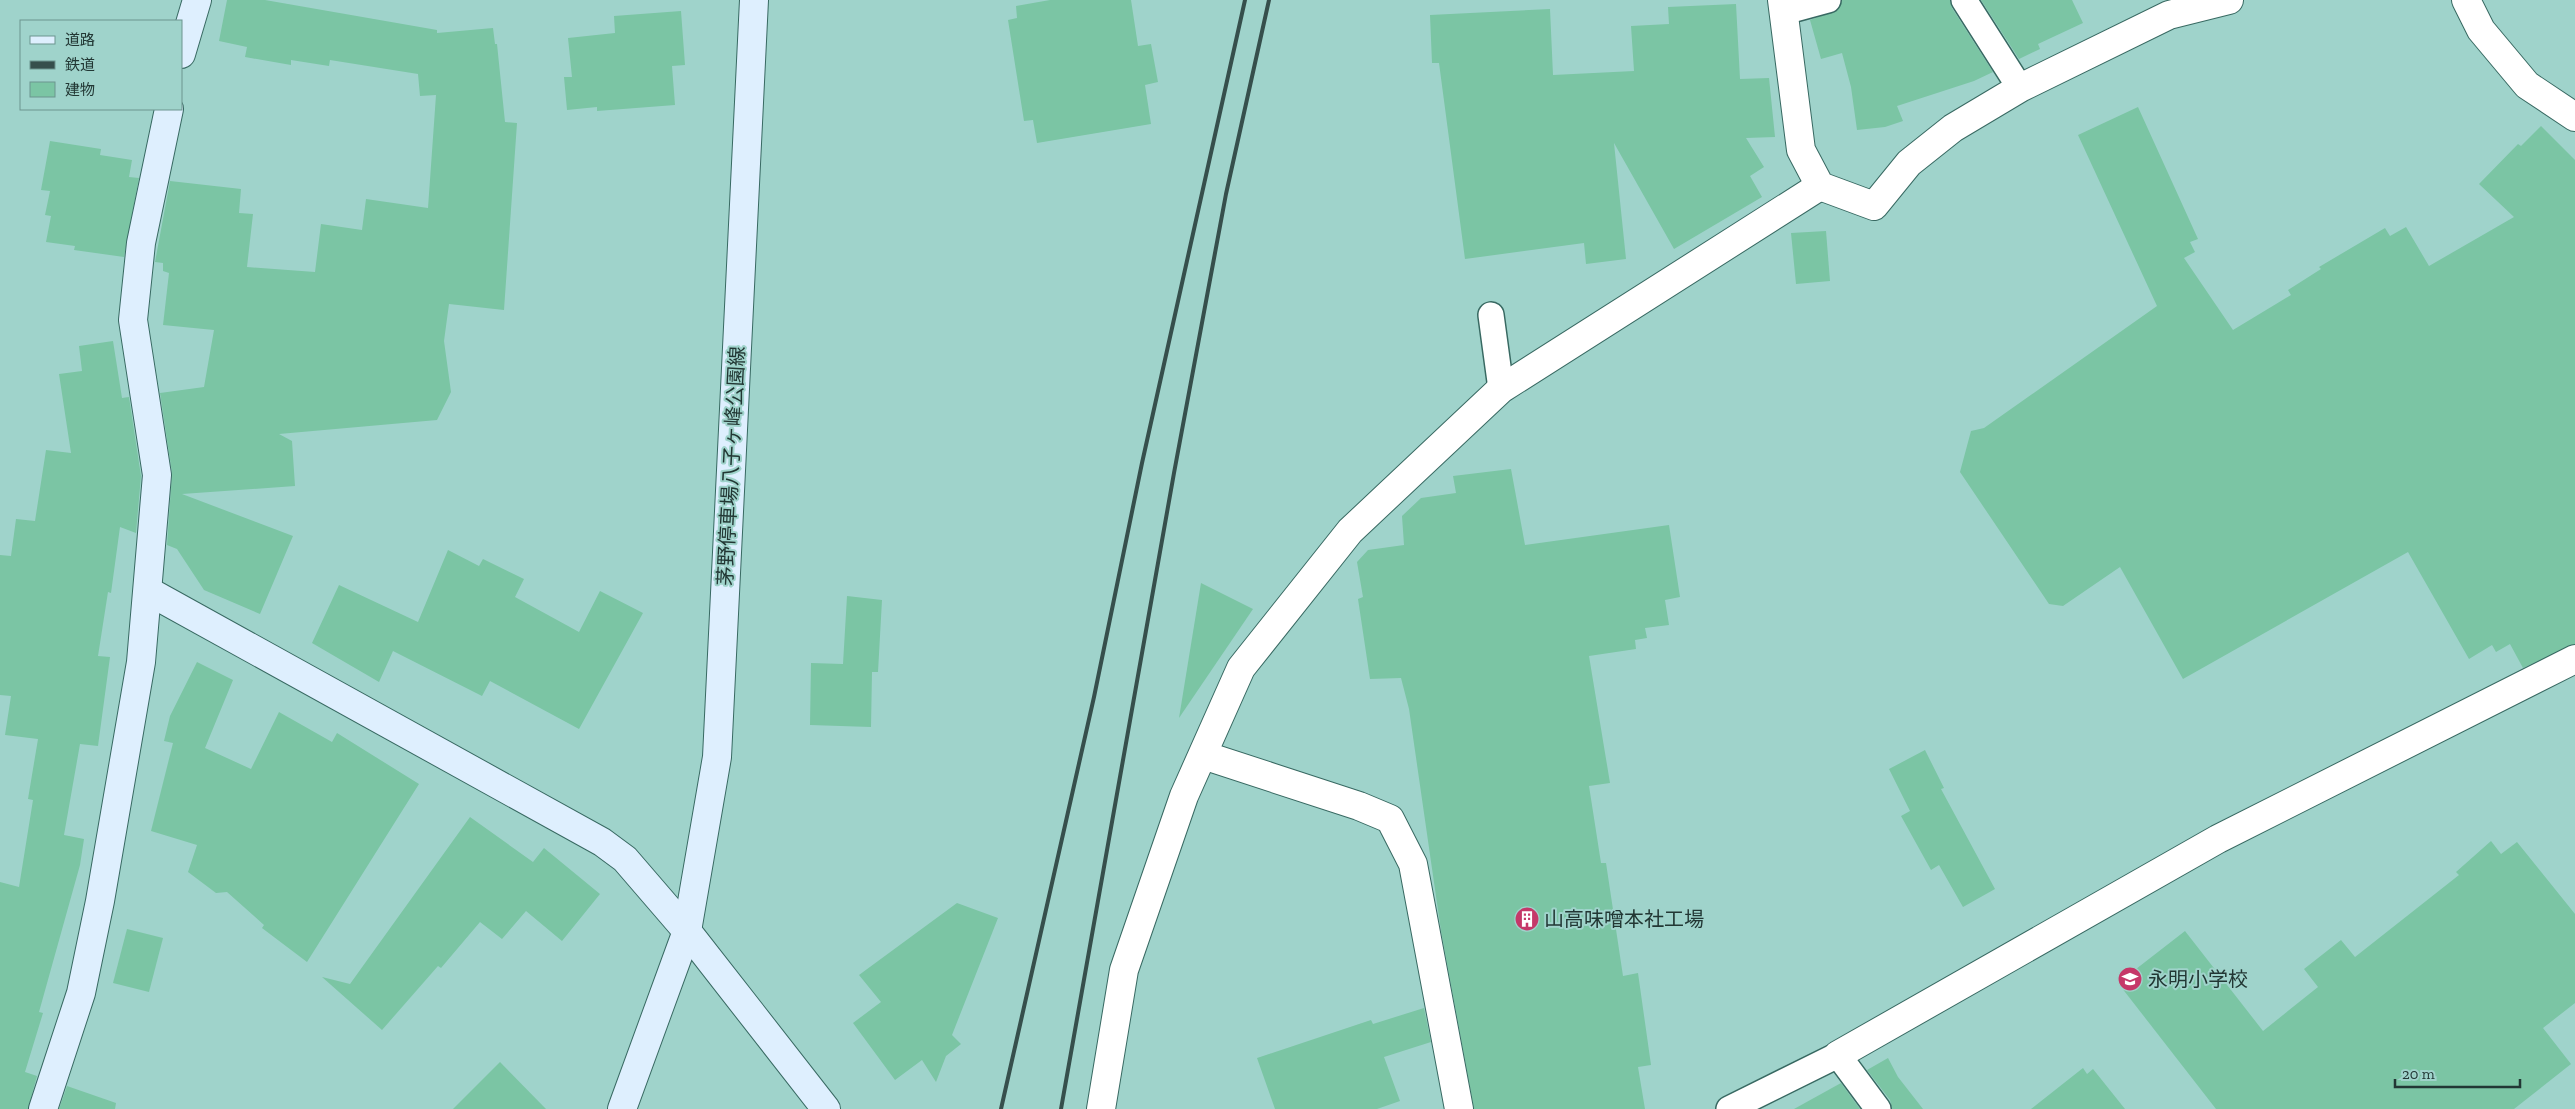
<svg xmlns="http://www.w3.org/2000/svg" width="2575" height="1109" viewBox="0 0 2575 1109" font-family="'Zilla Slab','Noto Sans JP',serif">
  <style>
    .building { fill: #7bc5a4 }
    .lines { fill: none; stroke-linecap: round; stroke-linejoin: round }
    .lane-casing { stroke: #386962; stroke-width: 28 }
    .street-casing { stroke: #386962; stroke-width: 30 }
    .secondary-casing { stroke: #386962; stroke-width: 30 }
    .lane { stroke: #fff; stroke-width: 25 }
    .street { stroke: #fff; stroke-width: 28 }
    .secondary { stroke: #deeffe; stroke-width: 28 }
    .rail { stroke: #364f4c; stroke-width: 4 }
    .labels { text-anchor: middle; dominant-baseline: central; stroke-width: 4; stroke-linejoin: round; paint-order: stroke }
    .street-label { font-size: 20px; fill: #223734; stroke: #9fd3cb }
    .poi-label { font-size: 20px; fill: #223734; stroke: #9fd3cb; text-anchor: start }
  </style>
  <rect width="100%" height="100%" fill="#9fd3cb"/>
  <g class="building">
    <path d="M 227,0 L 265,0 L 437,30 L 437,33 L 493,28 L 495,44 L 497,44 L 505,122 L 517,123 L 504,310 L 449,304 L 444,341 L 451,392 L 437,420 L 279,434 L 292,441 L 295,486 L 182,494 L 293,536 L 260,614 L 204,590 L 177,549 L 167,545 L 172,473 L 160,393 L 204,387 L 214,330 L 163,325 L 169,273 L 163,271 L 163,263 L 155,262 L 170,181 L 241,189 L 239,213 L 253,214 L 247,267 L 315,272 L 321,224 L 362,230 L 366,199 L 428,208 L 436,95 L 420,96 L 418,74 L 330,60 L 329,66 L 291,60 L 291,65 L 245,57 L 247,47 L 219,41 Z"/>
    <path d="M 1050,0 L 1131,0 L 1138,46 L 1151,44 L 1158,82 L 1145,85 L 1151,124 L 1037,143 L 1033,120 L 1024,121 L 1008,20 L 1017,18 L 1016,6 Z"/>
    <path d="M 1842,0 L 1950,0 L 1952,8 L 1993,72 L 1974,81 L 1897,106 L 1903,121 L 1885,127 L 1857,130 L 1851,87 L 1842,53 L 1821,59 L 1810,20 L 1838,10 Z"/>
    <path d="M 1981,0 L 2072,0 L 2083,23 L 2038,44 L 2040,49 L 2019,59 Z"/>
    <path d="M 1736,4 L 1740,79 L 1769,78 L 1775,137 L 1746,138 L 1764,167 L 1750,176 L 1762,197 L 1674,249 L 1614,143 L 1626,259 L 1586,264 L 1584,243 L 1465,259 L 1439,63 L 1432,63 L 1430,15 L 1550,9 L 1553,75 L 1634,71 L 1631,26 L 1669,24 L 1668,7 Z"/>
    <path d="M 681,11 L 685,65 L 672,66 L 675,105 L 597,111 L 597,107 L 567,110 L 564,77 L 572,77 L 568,38 L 615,33 L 614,16 Z"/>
    <path d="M 2138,107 L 2198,239 L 2190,242 L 2195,252 L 2184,258 L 2233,330 L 2291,295 L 2288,290 L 2321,269 L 2319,267 L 2385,228 L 2390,236 L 2406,227 L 2429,266 L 2514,217 L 2479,184 L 2518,144 L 2521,146 L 2541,126 L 2575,160 L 2575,644 L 2523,668 L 2510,644 L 2496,652 L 2492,645 L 2469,659 L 2408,552 L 2183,679 L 2120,567 L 2063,606 L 2049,604 L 1960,472 L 1971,431 L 1984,428 L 2157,306 L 2078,135 Z"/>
    <path d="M 50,141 L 101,149 L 100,155 L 132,160 L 129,177 L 139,178 L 124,257 L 74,250 L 75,246 L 46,242 L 51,216 L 45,215 L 50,191 L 41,190 Z"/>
    <path d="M 1826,231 L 1830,281 L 1796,284 L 1791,233 Z"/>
    <path d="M 113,341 L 122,398 L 129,397 L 141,476 L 136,533 L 120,527 L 111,593 L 108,592 L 98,656 L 110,657 L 98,746 L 80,744 L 64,835 L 84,839 L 80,865 L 39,1012 L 43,1013 L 25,1072 L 37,1076 L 28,1109 L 0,1109 L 0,882 L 19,887 L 33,800 L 28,799 L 38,739 L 5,735 L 11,696 L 0,695 L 0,555 L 11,556 L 16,519 L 35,521 L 46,450 L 71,453 L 59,374 L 82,371 L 79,346 Z"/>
    <path d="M 1511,469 L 1525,545 L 1669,525 L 1680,597 L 1665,600 L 1669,625 L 1645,628 L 1647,638 L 1635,640 L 1636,649 L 1589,656 L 1610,783 L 1589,786 L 1601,863 L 1606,863 L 1623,976 L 1638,973 L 1651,1065 L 1638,1067 L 1645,1109 L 1474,1109 L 1441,931 L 1409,709 L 1401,678 L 1370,679 L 1358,599 L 1363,597 L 1357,562 L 1368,550 L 1404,545 L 1402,516 L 1421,498 L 1456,493 L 1453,476 Z"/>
    <path d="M 448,550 L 479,566 L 483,559 L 524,579 L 515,597 L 579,632 L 600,591 L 643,613 L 579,729 L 490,681 L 482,696 L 393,651 L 379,682 L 312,643 L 339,585 L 418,622 Z"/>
    <path d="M 1201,583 L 1253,609 L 1179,718 Z"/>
    <path d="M 847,596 L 882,600 L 878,672 L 872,672 L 871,727 L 810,725 L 811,663 L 843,664 Z"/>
    <path d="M 197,662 L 233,680 L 205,748 L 251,769 L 279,712 L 332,742 L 337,733 L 419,784 L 307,962 L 262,928 L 264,925 L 227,892 L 216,893 L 188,872 L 197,845 L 151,831 L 173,743 L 164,741 L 170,716 Z"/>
    <path d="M 1925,750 L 1944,788 L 1941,789 L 1995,889 L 1963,907 L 1939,865 L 1931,870 L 1901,816 L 1910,811 L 1889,769 Z"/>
    <path d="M 470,817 L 533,862 L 544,848 L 600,894 L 562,941 L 526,911 L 502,939 L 480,922 L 441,968 L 438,966 L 382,1030 L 322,977 L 350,984 Z"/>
    <path d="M 2491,841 L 2501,854 L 2517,842 L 2575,914 L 2575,1003 L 2543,1028 L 2571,1064 L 2514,1109 L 2216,1109 L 2118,983 L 2185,931 L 2263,1031 L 2318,987 L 2304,969 L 2341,940 L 2355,957 L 2459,875 L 2456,872 Z"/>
    <path d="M 957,903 L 998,918 L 952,1035 L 961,1044 L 946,1056 L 936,1082 L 922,1060 L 895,1080 L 853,1023 L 881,1002 L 859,975 Z"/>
    <path d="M 127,929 L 163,938 L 149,992 L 113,983 Z"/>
    <path d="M 1424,1008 L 1431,1042 L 1384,1057 L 1400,1101 L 1377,1109 L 1275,1109 L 1257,1058 L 1371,1020 L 1373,1024 Z"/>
    <path d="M 1888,1058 L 1898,1077 L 1923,1109 L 1892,1109 L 1890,1100 L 1867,1070 Z"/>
    <path d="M 500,1062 L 546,1109 L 453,1109 Z"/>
    <path d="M 2083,1068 L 2087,1074 L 2093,1069 L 2125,1109 L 2031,1109 Z"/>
    <path d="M 1841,1083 L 1860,1109 L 1794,1109 Z"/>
    <path d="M 67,1086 L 116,1103 L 115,1109 L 59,1109 Z"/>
  </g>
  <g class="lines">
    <defs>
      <g id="lane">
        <path d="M 1964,0 L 2020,88"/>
        <path d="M 1784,12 L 1828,0"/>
        <path d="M 1491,315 L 1501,389"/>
        <path d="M 1729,1109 L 1838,1055 L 1878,1109"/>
      </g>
      <g id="street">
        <path d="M 1782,0 L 1801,150 L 1820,186 L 1874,206 L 1909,163 L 1953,128 L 2020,88 L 2169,15 L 2229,0"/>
        <path d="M 2466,0 L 2481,30 L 2527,85 L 2575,117"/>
        <path d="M 1203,755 L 1359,806 L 1390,819 L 1413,864 L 1459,1109"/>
        <path d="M 1838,1055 L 2218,839 L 2575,659"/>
        <path d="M 1101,1109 L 1124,970 L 1184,796 L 1241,668 L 1350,531 L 1501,389 L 1820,186"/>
      </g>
      <g id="secondary">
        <path d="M 181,54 L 197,0"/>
        <path d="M 148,591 L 602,842 L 625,859 L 687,931 L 826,1109"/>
        <path d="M 43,1109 L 81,993 L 100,901 L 141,662 L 157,475 L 133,320 L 141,243 L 169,109"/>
        <path d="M 622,1109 L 687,931 L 717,757 L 754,0"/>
      </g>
    </defs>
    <use href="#lane" class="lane-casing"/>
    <use href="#street" class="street-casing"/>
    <use href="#secondary" class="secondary-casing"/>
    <use href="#lane" class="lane"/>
    <use href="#street" class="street"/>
    <use href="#secondary" class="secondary"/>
    <g class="rail">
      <path d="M 1001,1109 L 1094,697 L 1142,463 L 1245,0"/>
      <path d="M 1061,1109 L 1174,473 L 1226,194 L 1269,0"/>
    </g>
  </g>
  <defs>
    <symbol id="building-disc" viewBox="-11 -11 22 22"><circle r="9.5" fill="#c53869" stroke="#9fd3cb"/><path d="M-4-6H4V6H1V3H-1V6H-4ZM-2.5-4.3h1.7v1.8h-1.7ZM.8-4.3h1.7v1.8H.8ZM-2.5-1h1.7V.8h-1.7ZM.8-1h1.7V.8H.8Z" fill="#fff"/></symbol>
    <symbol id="school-disc" viewBox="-11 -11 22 22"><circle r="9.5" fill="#c53869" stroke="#9fd3cb"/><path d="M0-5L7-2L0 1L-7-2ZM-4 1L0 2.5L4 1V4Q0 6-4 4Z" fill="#fff"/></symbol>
  </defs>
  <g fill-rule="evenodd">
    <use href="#building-disc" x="1513" y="905" width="28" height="28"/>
    <use href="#school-disc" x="2116" y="965" width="28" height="28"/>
  </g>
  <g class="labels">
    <g class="street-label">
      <text transform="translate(731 466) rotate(-87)">茅野停車場八子ヶ峰公園線</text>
    </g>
    <g class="poi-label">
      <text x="1544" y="919">山高味噌本社工場</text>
      <text x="2148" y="979">永明小学校</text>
    </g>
  </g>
  <rect x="20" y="20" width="162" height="90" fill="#9fd3cb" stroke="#6d958f"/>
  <rect x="30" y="36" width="25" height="8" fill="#deeffe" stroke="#6d958f"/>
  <text x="65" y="45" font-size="15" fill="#223734">道路</text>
  <rect x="30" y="61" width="25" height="8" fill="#364f4c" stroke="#6d958f"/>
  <text x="65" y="70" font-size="15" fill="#223734">鉄道</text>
  <rect x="30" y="82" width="25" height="15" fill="#7bc5a4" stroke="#6d958f"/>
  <text x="65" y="95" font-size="15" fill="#223734">建物</text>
  <path d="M2395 1079v8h125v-8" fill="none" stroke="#223734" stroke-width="2.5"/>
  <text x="2402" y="1079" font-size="15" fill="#223734" stroke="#9fd3cb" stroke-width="4" paint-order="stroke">20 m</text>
</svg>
